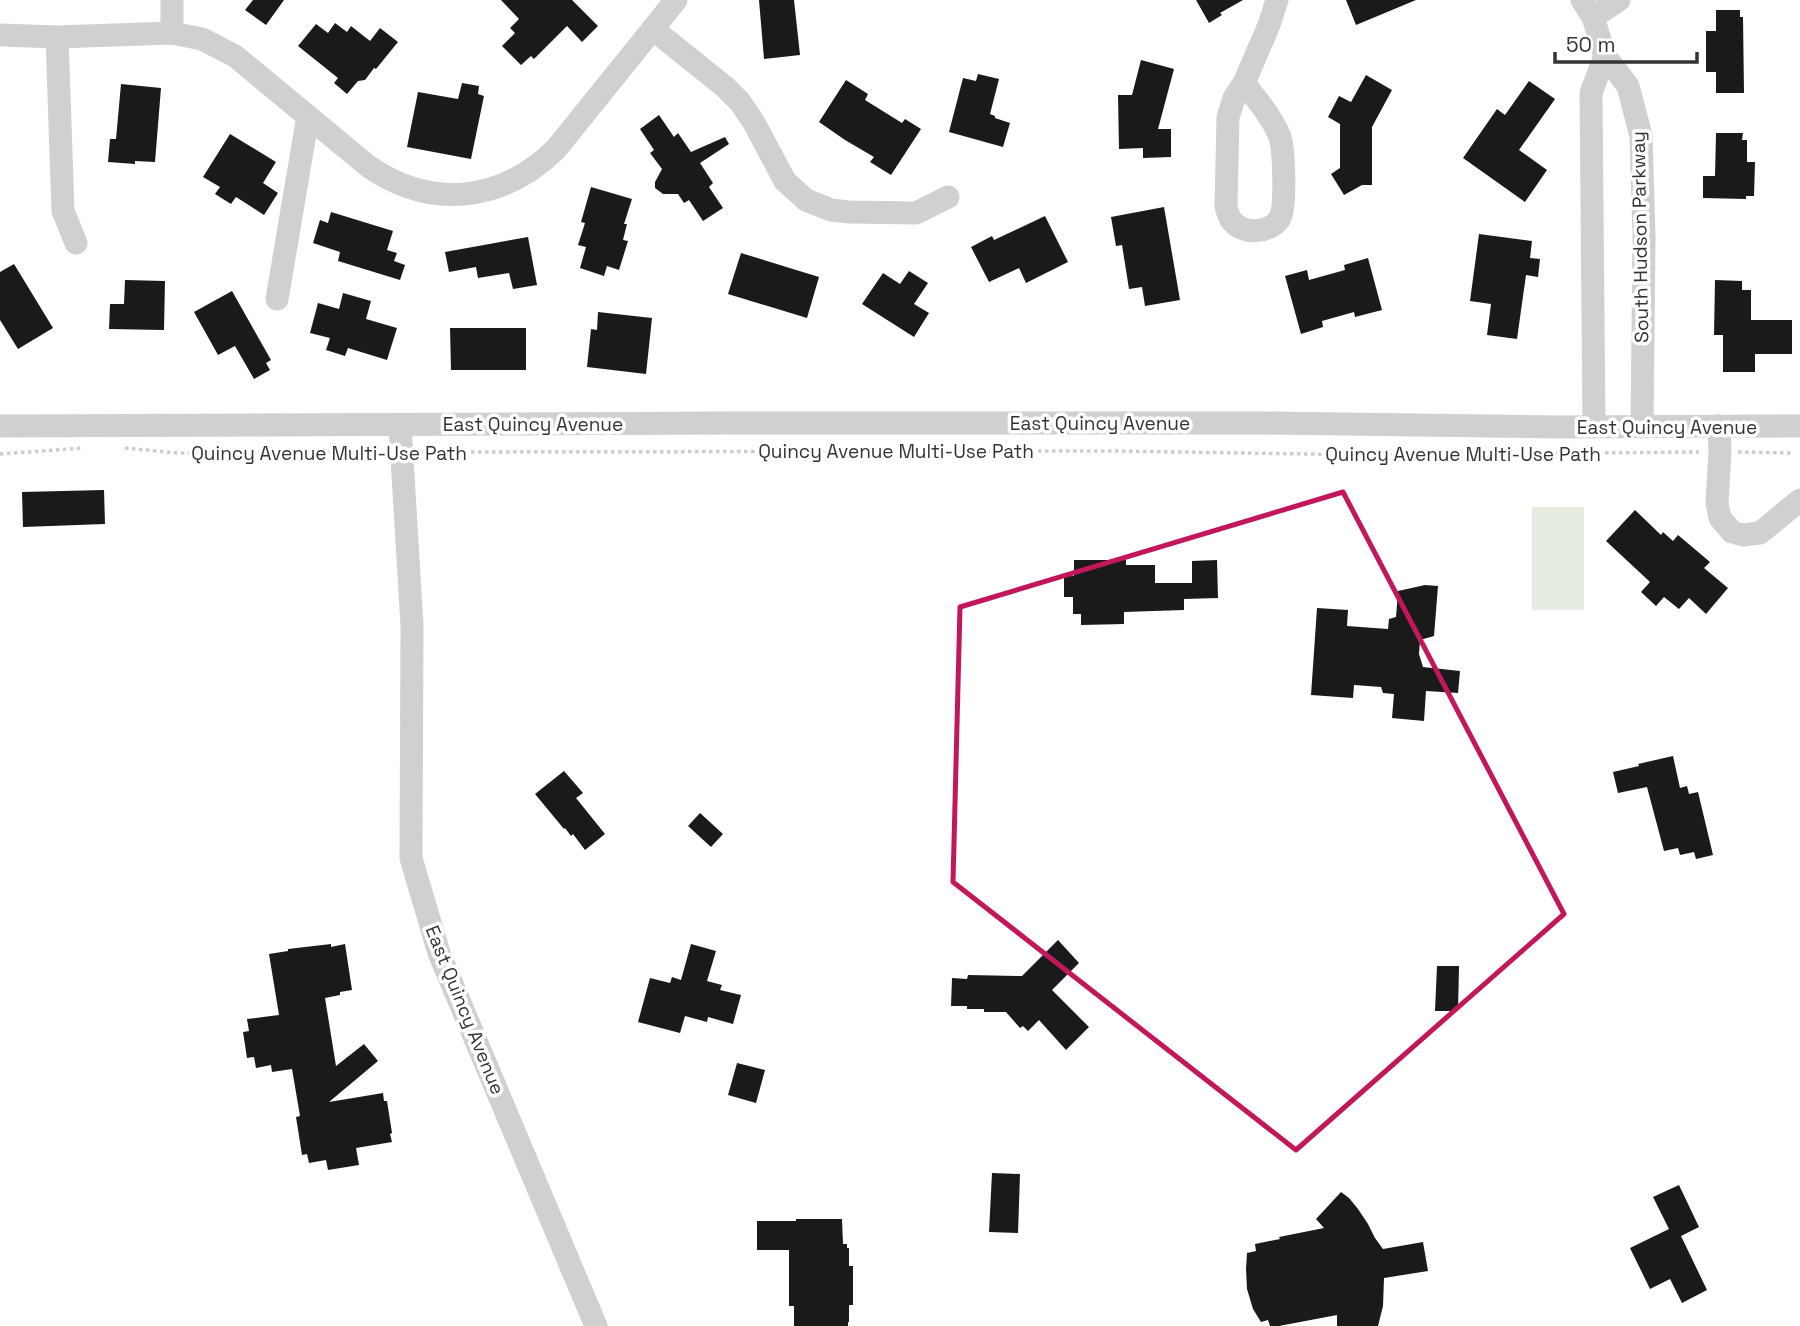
<svg xmlns="http://www.w3.org/2000/svg" width="1800" height="1326" viewBox="0 0 1800 1326" font-family="'Space Grotesk',sans-serif">
  <style>
    .green { fill: #e6ecdf }
    .building { fill: #1a1a1a }
    .lines { fill: none; stroke-linecap: round; stroke-linejoin: round }
    .path { stroke: #cdcdcd; stroke-width: 3.5; stroke-dasharray: 3.5 3.5; stroke-linecap: butt }
    .minor { stroke: #d0d0d0; stroke-width: 23 }
    .marked { fill: none; stroke: #c2185b; stroke-width: 5; stroke-linejoin: round }
    .labels { text-anchor: middle; dominant-baseline: central; stroke-width: 7; stroke-linejoin: round; paint-order: stroke }
    .street-label { font-size: 19px; fill: #333; stroke: #fff }
  </style>
  <rect width="100%" height="100%" fill="#fff"/>
  <rect class="green" x="1532" y="507" width="52" height="103"/>
  <g class="building">
    <path d="M 253,0 L 284,0 L 266,25 L 245,10 Z"/>
    <path d="M 501,0 L 572,0 L 598,26 L 582,42 L 567,26 L 534,59 L 531,56 L 521,65 L 502,46 L 515,33 L 510,28 L 519,19 Z"/>
    <path d="M 759,0 L 794,0 L 800,55 L 764,59 Z"/>
    <path d="M 1196,0 L 1243,0 L 1220,13 L 1222,15 L 1209,23 Z"/>
    <path d="M 1346,0 L 1416,0 L 1356,25 Z"/>
    <path d="M 1716,10 L 1740,10 L 1740,17 L 1743,17 L 1744,93 L 1716,93 L 1716,72 L 1706,72 L 1706,31 L 1716,31 Z"/>
    <path d="M 335,23 L 347,32 L 351,26 L 370,41 L 380,28 L 398,42 L 376,69 L 374,68 L 365,80 L 358,81 L 347,94 L 334,83 L 338,78 L 298,46 L 316,24 L 328,33 Z"/>
    <path d="M 1141,60 L 1174,69 L 1158,129 L 1171,129 L 1171,157 L 1143,158 L 1143,148 L 1119,149 L 1118,95 L 1132,95 Z"/>
    <path d="M 978,74 L 999,79 L 990,114 L 995,116 L 995,118 L 1010,123 L 1003,147 L 949,132 L 963,78 L 976,81 Z"/>
    <path d="M 1366,75 L 1392,90 L 1372,127 L 1372,185 L 1362,185 L 1344,195 L 1331,174 L 1340,168 L 1340,124 L 1328,117 L 1339,96 L 1351,102 Z"/>
    <path d="M 846,80 L 868,94 L 865,100 L 902,123 L 905,119 L 921,129 L 891,175 L 870,162 L 874,157 L 845,140 L 819,122 Z"/>
    <path d="M 1529,81 L 1555,99 L 1519,150 L 1547,170 L 1525,202 L 1463,158 L 1497,109 L 1505,115 Z"/>
    <path d="M 462,83 L 479,86 L 478,94 L 484,96 L 471,159 L 407,147 L 418,92 L 458,99 Z"/>
    <path d="M 121,84 L 161,88 L 155,162 L 135,161 L 135,164 L 108,162 L 110,139 L 116,139 Z"/>
    <path d="M 659,115 L 674,137 L 678,133 L 691,152 L 725,137 L 729,144 L 700,163 L 713,183 L 709,187 L 723,208 L 703,221 L 689,200 L 684,203 L 678,194 L 663,194 L 655,188 L 655,182 L 662,169 L 650,153 L 654,150 L 640,129 Z"/>
    <path d="M 1716,133 L 1743,133 L 1742,140 L 1747,140 L 1747,162 L 1755,162 L 1754,196 L 1746,196 L 1746,199 L 1703,198 L 1703,176 L 1715,176 Z"/>
    <path d="M 230,134 L 276,162 L 263,183 L 278,193 L 264,215 L 236,197 L 231,204 L 215,194 L 220,187 L 203,177 Z"/>
    <path d="M 591,187 L 632,199 L 624,224 L 627,224 L 623,240 L 628,241 L 619,270 L 607,266 L 604,276 L 580,268 L 586,247 L 578,245 L 585,223 L 581,222 Z"/>
    <path d="M 1164,207 L 1180,300 L 1145,306 L 1142,287 L 1129,289 L 1122,245 L 1116,246 L 1111,217 Z"/>
    <path d="M 331,212 L 393,231 L 387,250 L 397,253 L 394,261 L 405,265 L 400,280 L 338,261 L 340,252 L 313,243 L 320,220 L 328,223 Z"/>
    <path d="M 1045,216 L 1068,262 L 1026,283 L 1019,268 L 989,282 L 971,247 L 992,236 L 994,240 Z"/>
    <path d="M 1479,234 L 1532,241 L 1530,258 L 1540,259 L 1538,277 L 1526,275 L 1517,339 L 1487,335 L 1491,304 L 1470,301 Z"/>
    <path d="M 528,237 L 537,285 L 513,289 L 509,273 L 478,278 L 476,267 L 449,272 L 445,252 Z"/>
    <path d="M 741,253 L 819,277 L 807,318 L 728,294 Z"/>
    <path d="M 1368,258 L 1382,310 L 1355,317 L 1354,312 L 1322,321 L 1323,327 L 1301,334 L 1285,276 L 1307,270 L 1309,280 L 1345,270 L 1344,265 Z"/>
    <path d="M 14,264 L 53,328 L 18,349 L 0,320 L 0,272 Z"/>
    <path d="M 909,271 L 928,283 L 914,304 L 929,313 L 914,337 L 862,304 L 883,273 L 900,284 Z"/>
    <path d="M 125,280 L 165,281 L 164,330 L 109,329 L 110,304 L 124,304 Z"/>
    <path d="M 1715,280 L 1742,281 L 1742,290 L 1751,290 L 1751,320 L 1792,320 L 1792,354 L 1755,354 L 1755,372 L 1723,372 L 1723,335 L 1714,335 Z"/>
    <path d="M 232,291 L 271,360 L 266,363 L 270,370 L 254,379 L 235,346 L 218,355 L 194,312 Z"/>
    <path d="M 343,293 L 371,301 L 366,319 L 397,328 L 387,360 L 348,348 L 345,356 L 326,350 L 330,338 L 310,333 L 318,303 L 339,309 Z"/>
    <path d="M 598,312 L 652,318 L 646,374 L 587,367 L 591,329 L 597,330 Z"/>
    <path d="M 450,328 L 526,328 L 526,370 L 451,370 Z"/>
    <path d="M 104,490 L 105,524 L 23,527 L 22,492 Z"/>
    <path d="M 1635,510 L 1661,535 L 1663,532 L 1673,541 L 1678,535 L 1710,562 L 1704,568 L 1728,588 L 1706,614 L 1689,598 L 1679,609 L 1664,597 L 1656,606 L 1641,592 L 1650,582 L 1606,541 Z"/>
    <path d="M 1074,560 L 1126,560 L 1126,565 L 1155,565 L 1155,583 L 1192,583 L 1192,561 L 1217,560 L 1218,598 L 1184,599 L 1184,610 L 1124,612 L 1124,624 L 1081,625 L 1081,614 L 1073,614 L 1073,597 L 1064,597 L 1064,576 L 1074,576 Z"/>
    <path d="M 1425,585 L 1438,586 L 1434,636 L 1420,640 L 1419,654 L 1423,667 L 1460,671 L 1458,693 L 1426,691 L 1424,721 L 1392,718 L 1394,694 L 1383,693 L 1381,687 L 1354,685 L 1353,698 L 1311,695 L 1317,608 L 1348,610 L 1347,626 L 1388,629 L 1389,619 L 1396,617 L 1398,591 Z"/>
    <path d="M 1673,756 L 1680,788 L 1687,786 L 1689,794 L 1698,792 L 1713,855 L 1696,859 L 1694,852 L 1680,855 L 1678,848 L 1664,851 L 1647,787 L 1618,793 L 1613,772 L 1639,766 L 1638,764 Z"/>
    <path d="M 564,771 L 583,793 L 576,798 L 605,834 L 585,850 L 573,834 L 571,836 L 565,828 L 564,829 L 535,794 Z"/>
    <path d="M 700,813 L 723,834 L 711,847 L 688,826 Z"/>
    <path d="M 1058,940 L 1079,963 L 1052,990 L 1089,1027 L 1066,1050 L 1039,1020 L 1028,1031 L 1023,1026 L 1020,1028 L 1006,1012 L 984,1012 L 984,1009 L 967,1009 L 967,1006 L 951,1006 L 952,978 L 967,979 L 968,975 L 1022,976 Z"/>
    <path d="M 331,944 L 331,947 L 345,944 L 352,990 L 340,992 L 340,995 L 325,998 L 336,1066 L 364,1044 L 378,1061 L 329,1102 L 383,1093 L 384,1101 L 387,1101 L 392,1133 L 390,1134 L 392,1142 L 356,1148 L 359,1165 L 328,1170 L 326,1160 L 309,1163 L 307,1154 L 302,1155 L 296,1117 L 300,1116 L 292,1069 L 272,1072 L 271,1065 L 256,1068 L 254,1057 L 247,1058 L 243,1032 L 249,1031 L 247,1019 L 279,1015 L 269,954 L 288,951 L 288,949 Z"/>
    <path d="M 691,944 L 716,951 L 707,981 L 722,985 L 720,990 L 741,995 L 733,1024 L 708,1017 L 707,1022 L 685,1016 L 680,1033 L 638,1022 L 650,978 L 670,983 L 672,977 L 681,980 Z"/>
    <path d="M 1437,966 L 1459,966 L 1458,1011 L 1435,1011 Z"/>
    <path d="M 737,1063 L 765,1070 L 756,1103 L 728,1095 Z"/>
    <path d="M 992,1173 L 1020,1174 L 1018,1233 L 989,1232 Z"/>
    <path d="M 1679,1185 L 1699,1227 L 1681,1236 L 1707,1290 L 1682,1303 L 1670,1279 L 1650,1289 L 1630,1248 L 1669,1229 L 1653,1197 Z"/>
    <path d="M 1341,1192 L 1349,1198 L 1358,1209 L 1368,1224 L 1375,1238 L 1383,1249 L 1423,1242 L 1428,1271 L 1384,1278 L 1383,1306 L 1378,1326 L 1337,1326 L 1337,1315 L 1279,1326 L 1270,1326 L 1268,1320 L 1261,1322 L 1253,1309 L 1247,1289 L 1246,1269 L 1247,1253 L 1256,1251 L 1255,1244 L 1280,1239 L 1279,1237 L 1324,1228 L 1316,1219 Z"/>
    <path d="M 796,1219 L 842,1219 L 843,1244 L 847,1244 L 847,1248 L 849,1248 L 849,1266 L 853,1266 L 853,1305 L 849,1305 L 849,1322 L 848,1322 L 848,1326 L 794,1326 L 794,1306 L 789,1306 L 789,1250 L 757,1250 L 757,1221 L 796,1221 Z"/>
  </g>
  <g class="lines">
    <g class="path">
      <path d="M 125,448 L 178,453 L 383,452"/>
      <path d="M 422,452 L 1114,451 L 1375,455 L 1699,452"/>
      <path d="M 1738,452 L 1792,453"/>
      <path d="M 0,454 L 82,448"/>
    </g>
    <g class="minor">
      <path d="M 172,0 L 172,33"/>
      <path d="M 1582,0 L 1593,17 L 1605,56 L 1628,86 L 1641,136 L 1644,236 L 1642,427"/>
      <path d="M 1593,17 L 1619,0"/>
      <path d="M 654,30 L 725,87 L 740,102 L 753,121 L 785,181 L 806,200 L 831,210 L 849,212 L 916,213 L 948,197"/>
      <path d="M 0,35 L 57,37 L 172,33 L 202,39 L 235,56 L 368,166 C 431,210 502,202 556,149 L 676,0"/>
      <path d="M 57,37 L 63,211 L 76,243"/>
      <path d="M 1244,83 C 1257,100 1272,117 1280,137 C 1284,150 1286,206 1280,218 C 1271,233 1244,235 1233,222 C 1229,219 1228,212 1226,207 L 1228,117 L 1234,98 L 1244,83 L 1269,25 L 1277,0"/>
      <path d="M 277,299 L 308,116"/>
      <path d="M 400,425 L 412,625 L 411,858 L 439,953 L 596,1326"/>
      <path d="M 0,426 L 731,423 L 1262,423 L 1560,427 L 1800,426"/>
      <path d="M 1719,426 L 1720,452 L 1717,503 L 1720,518 L 1732,532 L 1743,535 L 1760,533 L 1800,500"/>
      <path d="M 1594,427 L 1591,93 L 1605,56"/>
    </g>
  </g>
  <path class="marked" d="M 1343,492 L 1564,914 L 1296,1150 L 953,882 L 960,607 Z"/>
  <g class="labels">
    <g class="street-label">
      <text transform="translate(1640 237) rotate(-91)">South Hudson Parkway</text>
      <text x="1100" y="423">East Quincy Avenue</text>
      <text x="533" y="424">East Quincy Avenue</text>
      <text x="1667" y="427">East Quincy Avenue</text>
      <text x="896" y="451">Quincy Avenue Multi-Use Path</text>
      <text x="329" y="453">Quincy Avenue Multi-Use Path</text>
      <text x="1463" y="454">Quincy Avenue Multi-Use Path</text>
      <text transform="translate(465 1010) rotate(68)">East Quincy Avenue</text>
    </g>
  </g>
  <path d="M1555 52v10h142v-10" fill="none" stroke="#333333" stroke-width="3.5"/>
  <text x="1566" y="52" font-size="21" fill="#333333" stroke="#ffffff" stroke-width="5" paint-order="stroke">50 m</text>
</svg>
